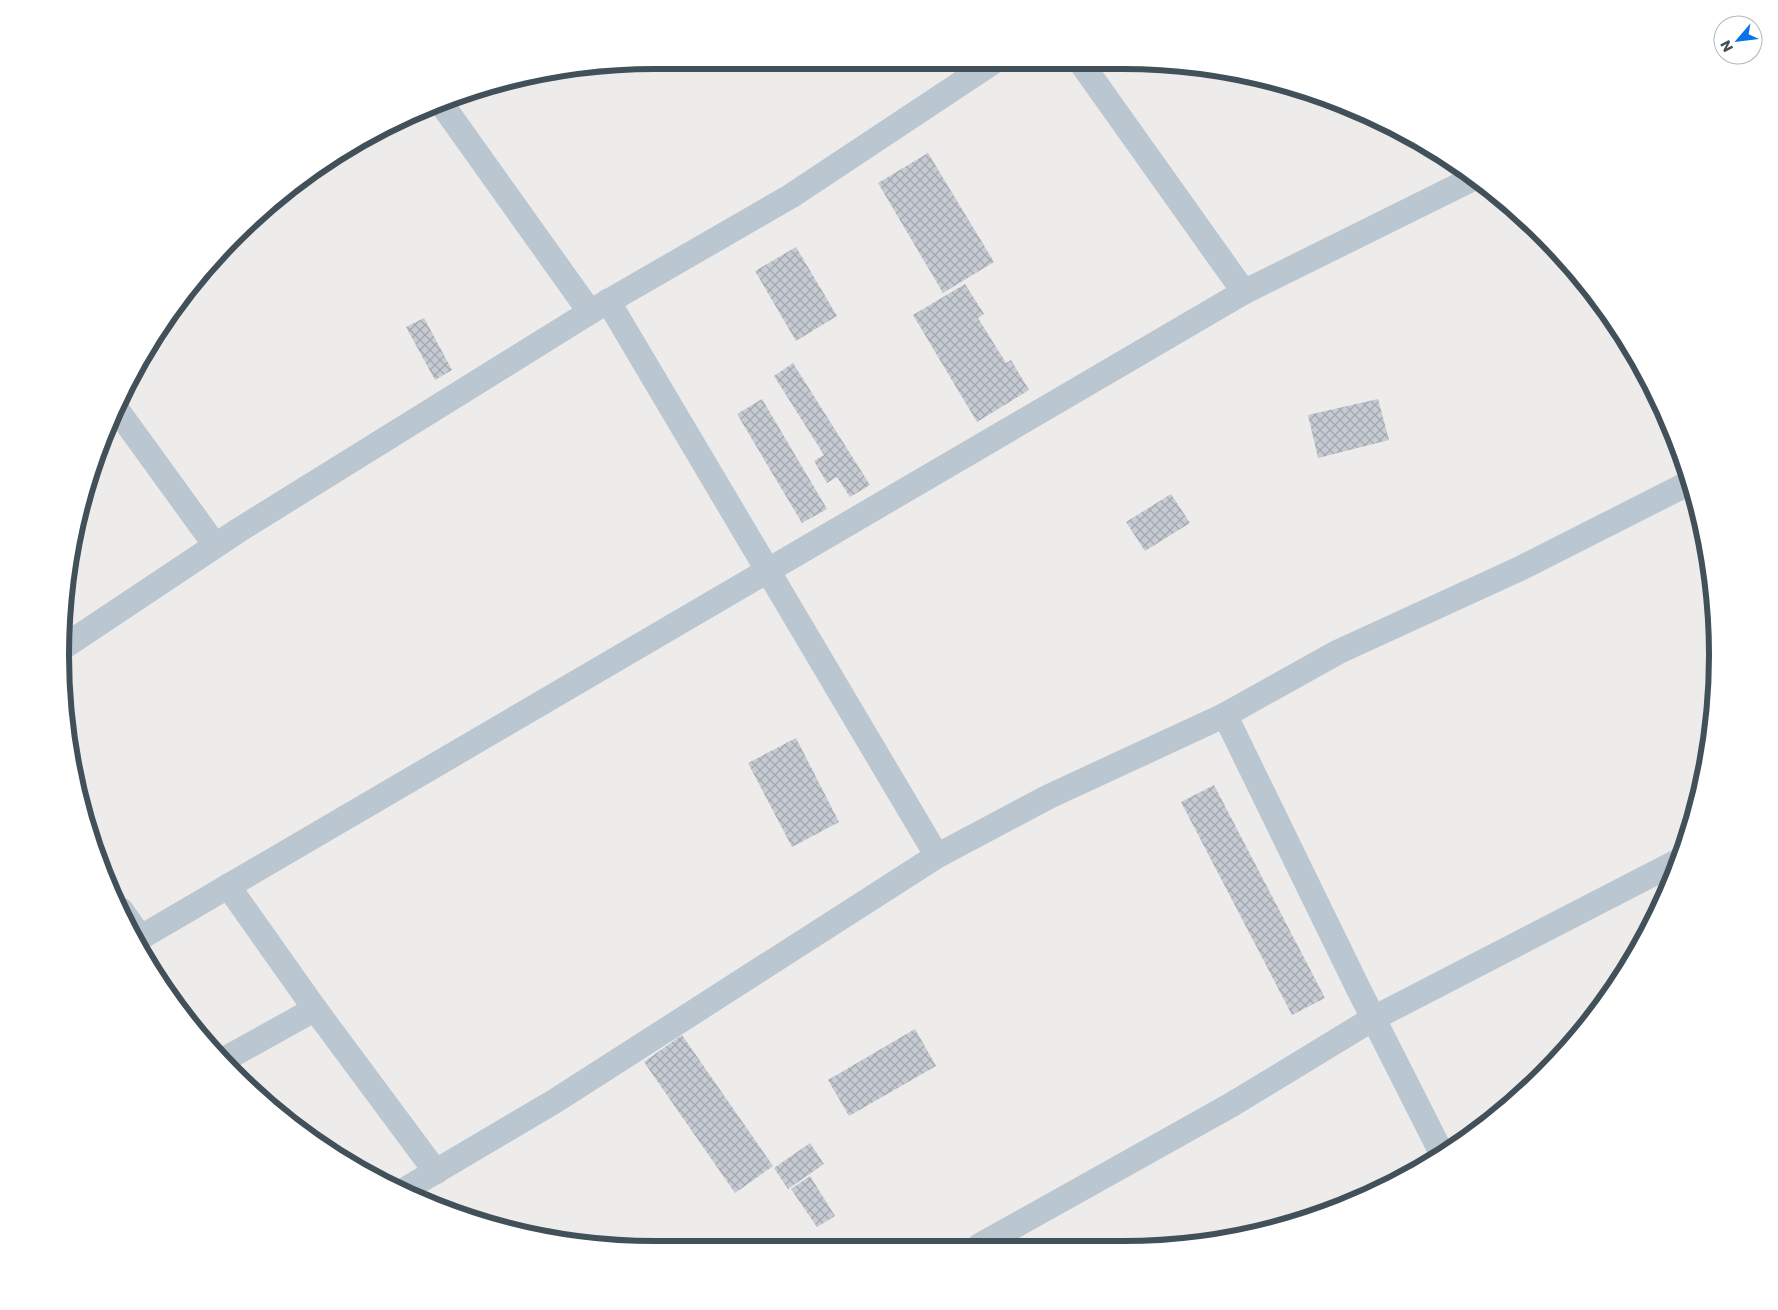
<svg xmlns="http://www.w3.org/2000/svg" width="1778" height="1310" viewBox="0 0 1778 1310" font-family="Poppins,sans-serif">
  <style>
    .building { fill: url(#building-cross-hatch) }
    .lines { fill: none; stroke-linecap: round; stroke-linejoin: round }
    .minor { stroke: #bac7d0; stroke-width: 25 }
    .rim { fill: none; stroke: #42505a; stroke-width: 6 }
  </style>
  <defs>
    <pattern id="building-cross-hatch" width="8" height="8" patternUnits="userSpaceOnUse" patternTransform="scale(1.25)"><rect width="8" height="8" fill="#c6cad2"/><path d="M0 0l8 8M0 8l8-8" fill="none" stroke="#a2a6ad"/></pattern>
  </defs>
  <rect width="100%" height="100%" fill="#eeebeb"/>
  <g class="building">
    <path d="M 928,153 L 994,262 L 943,293 L 878,183 Z"/>
    <path d="M 796,247 L 837,316 L 796,341 L 755,271 Z"/>
    <path d="M 965,284 L 984,314 L 978,318 L 1006,363 L 1011,360 L 1029,390 L 977,422 L 913,315 Z"/>
    <path d="M 424,318 L 452,370 L 435,380 L 406,327 Z"/>
    <path d="M 793,363 L 870,485 L 850,497 L 837,477 L 827,483 L 814,461 L 824,455 L 774,376 Z"/>
    <path d="M 762,399 L 827,509 L 802,523 L 737,414 Z"/>
    <path d="M 1378,399 L 1389,440 L 1318,458 L 1308,415 Z"/>
    <path d="M 1171,494 L 1190,523 L 1145,551 L 1126,522 Z"/>
    <path d="M 796,738 L 839,822 L 792,847 L 748,763 Z"/>
    <path d="M 1214,785 L 1325,998 L 1292,1015 L 1181,802 Z"/>
    <path d="M 915,1029 L 936,1066 L 849,1116 L 828,1080 Z"/>
    <path d="M 682,1035 L 773,1166 L 735,1193 L 644,1062 Z"/>
    <path d="M 810,1143 L 824,1164 L 788,1189 L 774,1168 Z"/>
    <path d="M 810,1176 L 835,1216 L 817,1227 L 791,1189 Z"/>
  </g>
  <g class="lines">
    <g class="minor">
      <path d="M 1079,60 L 1244,292"/>
      <path d="M 441,103 L 590,312"/>
      <path d="M 608,301 L 937,856"/>
      <path d="M 115,407 L 215,545"/>
      <path d="M 65,646 L 239,530 L 590,312 L 791,196 L 996,60"/>
      <path d="M 1225,715 L 1358,988 L 1441,1152"/>
      <path d="M 228,886 L 315,1009 L 436,1172"/>
      <path d="M 121,910 L 140,937"/>
      <path d="M 138,939 L 1244,292 L 1476,177"/>
      <path d="M 225,1059 L 315,1009"/>
      <path d="M 401,1192 L 555,1101 L 937,856 L 1048,797 L 1225,715 L 1338,652 L 1521,568 L 1691,482"/>
      <path d="M 979,1246 L 1231,1105 L 1374,1018 L 1680,860"/>
    </g>
  </g>
  <path d="M0 0H1778V1310H0ZM655 69H1123A586 586 0 0 1 1709 655V655A586 586 0 0 1 1123 1241H655A586 586 0 0 1 69 655V655A586 586 0 0 1 655 69Z" fill="#fff" fill-rule="evenodd"/>
  <path class="rim" d="M655 69H1123A586 586 0 0 1 1709 655V655A586 586 0 0 1 1123 1241H655A586 586 0 0 1 69 655V655A586 586 0 0 1 655 69Z"/>
  <g transform="translate(1738 40) rotate(242)"><circle r="24" fill="#ffffff" stroke="#b3b9bd"/>
  <path d="M0-4L9 19L0 12L-9 19Z" fill="#0774ec"/>
  <text y="-8" font-size="14" font-weight="bold" text-anchor="middle" fill="#42505a">N</text>
  </g>
</svg>
